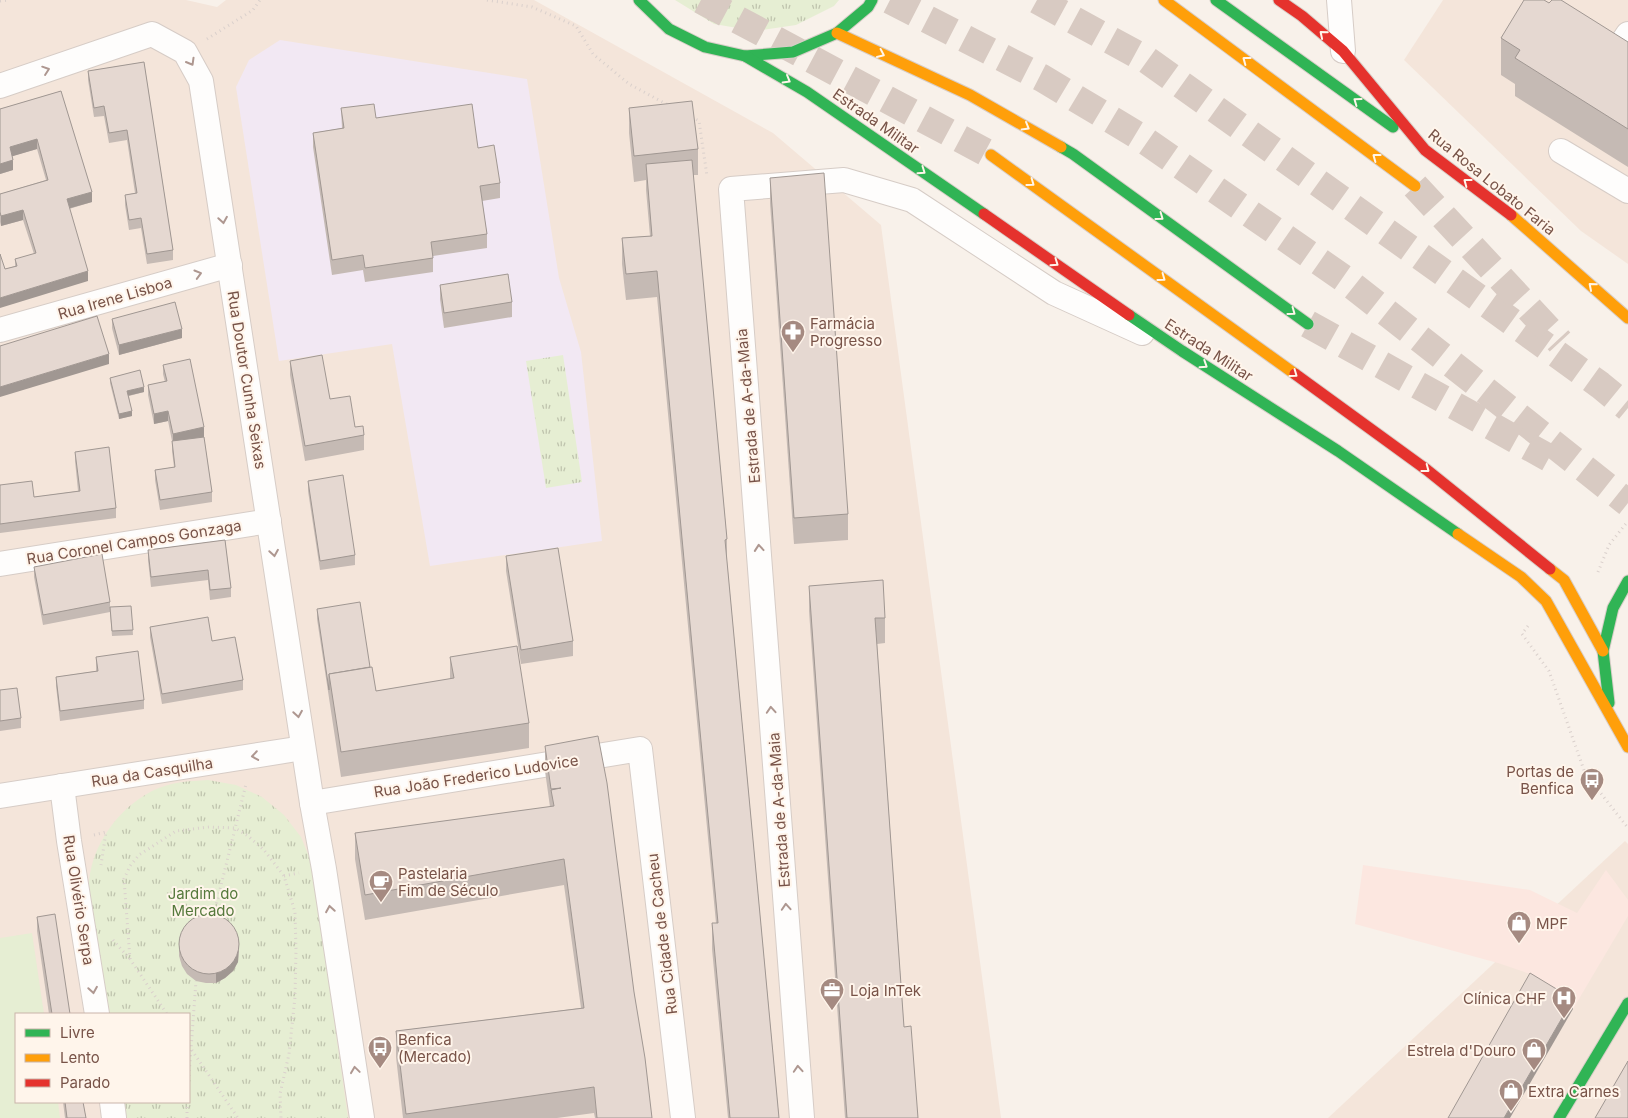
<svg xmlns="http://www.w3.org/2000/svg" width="1628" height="1118" viewBox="0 0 1628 1118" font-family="Inter,sans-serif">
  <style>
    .residential { fill: #f4e5da; fill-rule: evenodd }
    .commercial { fill: #fce7e0 }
    .education { fill: #f2e8f3 }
    .grass { fill: url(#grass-tufts) }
    .garden { fill: #e6eed3 }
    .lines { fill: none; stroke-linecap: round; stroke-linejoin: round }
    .highway-tunnel { stroke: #d8cac2; stroke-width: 28; stroke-dasharray: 28 14; stroke-linecap: butt }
    .street-casing { stroke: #d6ccc6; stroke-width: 26 }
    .fast-casing { stroke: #d8cec8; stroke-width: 13 }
    .slow-casing { stroke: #d8cec8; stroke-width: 13 }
    .jam-casing { stroke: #d8cec8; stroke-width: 13 }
    .path { stroke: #dad0cc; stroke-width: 3; stroke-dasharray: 1 4; stroke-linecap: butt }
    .street { stroke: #fefdfc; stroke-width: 24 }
    .fast { stroke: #30b455; stroke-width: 11 }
    .slow { stroke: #ff9f0a; stroke-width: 11 }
    .jam { stroke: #e5322d; stroke-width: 11 }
    .wall { fill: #c5bab4 }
    .shaded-wall { fill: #a09792 }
    .building { fill: #e5d8d1; stroke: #a09792 }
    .oneway { stroke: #fff5eb }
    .oneway2 { stroke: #ae9790 }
    .labels { text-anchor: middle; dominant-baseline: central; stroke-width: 4; stroke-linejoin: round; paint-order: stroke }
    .street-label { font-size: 15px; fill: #785348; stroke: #fff5eb }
    .poi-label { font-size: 15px; fill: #785348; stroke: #fff5eb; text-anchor: start }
    .park-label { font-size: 15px; fill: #56793c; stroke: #fff5eb }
  </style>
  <defs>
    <pattern id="grass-tufts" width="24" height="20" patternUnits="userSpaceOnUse" patternTransform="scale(1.25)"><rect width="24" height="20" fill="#e6eed3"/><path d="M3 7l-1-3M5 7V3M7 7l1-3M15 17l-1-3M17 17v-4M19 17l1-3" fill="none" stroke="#bfc3ad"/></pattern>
  </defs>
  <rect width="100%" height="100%" fill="#f8f1ea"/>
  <g class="residential">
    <path d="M 0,0 L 186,0 L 217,7 L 226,0 L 534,0 L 773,133 L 881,225 L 1001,1118 L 0,1118 ZM 16,1014 L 189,1014 L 189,1102 L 16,1102 Z"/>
    <path d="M 1443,0 L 1628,0 L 1628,264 L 1581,231 L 1404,60 Z"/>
    <path d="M 1625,841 L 1628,844 L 1628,1118 L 1328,1118 Z"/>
  </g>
  <path class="commercial" d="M 1363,865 L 1530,890 L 1577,913 L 1606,870 L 1628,900 L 1628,916 L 1573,1009 L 1530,983 L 1533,975 L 1498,963 L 1355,924 Z"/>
  <path class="education" d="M 280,40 L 527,79 L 559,278 L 581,352 L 602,541 L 430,566 L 392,344 L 279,361 L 236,87 L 249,60 Z"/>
  <g class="grass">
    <path d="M 675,0 L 839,0 L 834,6 L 796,25 L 755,31 L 714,24 Z"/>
    <path d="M 563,355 L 582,482 L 546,488 L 526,361 Z"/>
    <path d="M 208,780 L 236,785 L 262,797 L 284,815 L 301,837 L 312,864 L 348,1118 L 124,1118 L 121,1102 L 189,1102 L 189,1014 L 107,1014 C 103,992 99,969 95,946 C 92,925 88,904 89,882 C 92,844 119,808 152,791 C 170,782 189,781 208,780 Z"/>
  </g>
  <path class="garden" d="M 32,933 L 44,1014 L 16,1014 L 16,1102 L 58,1102 L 60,1118 L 0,1118 L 0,938 Z"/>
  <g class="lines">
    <g class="highway-tunnel">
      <path d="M 701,0 L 991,155"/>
      <path d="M 890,0 L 1042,78 L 1137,135 L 1343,278 L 1628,503"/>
      <path d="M 1037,0 L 1147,60 L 1600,385 L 1628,408"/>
      <path d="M 1415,186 L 1560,342"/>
      <path d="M 1308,324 L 1549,458"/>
    </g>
    <defs>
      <g id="street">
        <path d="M 1339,0 L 1343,51"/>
        <path d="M 1628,34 L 1620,46 L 1628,51"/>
        <path d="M 0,86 L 152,34 L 185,52 L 201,81 L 312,803 L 324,869 L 362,1118"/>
        <path d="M 1561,151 L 1628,191"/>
        <path d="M 0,330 L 230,265"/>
        <path d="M 0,564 L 269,521"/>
        <path d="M 62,786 L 69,841 L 97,1014"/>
        <path d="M 0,796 L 303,748"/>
        <path d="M 312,803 L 640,749 L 683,1118"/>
        <path d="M 112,1102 L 114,1118"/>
        <path d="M 802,1118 L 731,189 L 844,180 L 912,200 L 1054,293 L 1142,333"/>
      </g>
      <g id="fast">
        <path d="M 639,0 L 669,29 L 705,47 L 745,56 L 793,52 L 837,33 L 868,7 L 872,0"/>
        <path d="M 1216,0 L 1393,127"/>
        <path d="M 745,56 L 807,92 L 984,214"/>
        <path d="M 1061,147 L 1073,154 L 1308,324"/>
        <path d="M 1129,315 L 1182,351 L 1338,451 L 1458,534"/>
        <path d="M 1609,703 L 1603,651 L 1613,608 L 1628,581"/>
        <path d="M 1559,1118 L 1628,1003"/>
      </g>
      <g id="slow">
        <path d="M 1164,0 L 1415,186"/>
        <path d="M 837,33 L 970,95 L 1061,147"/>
        <path d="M 991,155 L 1295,374"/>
        <path d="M 1511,215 L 1628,318"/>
        <path d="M 1458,534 L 1521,577 L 1546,601 L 1628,747"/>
        <path d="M 1550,569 L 1564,580 L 1603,651"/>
      </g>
      <g id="jam">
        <path d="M 1279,0 L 1302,16 L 1343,51 L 1425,150 L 1511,215"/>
        <path d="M 984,214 L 1129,315"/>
        <path d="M 1295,374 L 1427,470 L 1550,569"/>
      </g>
    </defs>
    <use href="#street" class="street-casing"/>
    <use href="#fast" class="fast-casing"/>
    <use href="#slow" class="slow-casing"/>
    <use href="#jam" class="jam-casing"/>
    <g class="path">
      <path d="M 487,0 L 532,7 L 576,26 L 593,54 L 629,84 L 668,105"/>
      <path d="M 0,1 L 9,0"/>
      <path d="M 207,39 L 253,10 L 260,0"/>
      <path d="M 692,117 L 699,121 L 707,176"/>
      <path d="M 1598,572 L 1609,545 L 1628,521"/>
      <path d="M 1528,626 L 1522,634 L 1549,671 L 1585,773 L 1628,828"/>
      <path d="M 94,835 L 106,832 L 101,865"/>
      <path d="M 284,876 L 299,873"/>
      <path d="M 213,918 L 246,784"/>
      <path d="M 113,940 L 130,959 L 167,1014"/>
      <path d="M 130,959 L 124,879 L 130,866 L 139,855 L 176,831 L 209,827 L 235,828 L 248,836 L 264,850 L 284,876 L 295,912 L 296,950 L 295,997 L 289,1054 L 280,1094 L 281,1118"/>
      <path d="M 189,1046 L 238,1118"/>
      <path d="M 189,1076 L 196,981"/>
      <path d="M 187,1102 L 187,1118"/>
    </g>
    <use href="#street" class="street"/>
    <use href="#fast" class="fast"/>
    <use href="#slow" class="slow"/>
    <use href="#jam" class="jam"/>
  </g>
  <g class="wall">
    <path d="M 1501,38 L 1628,42 L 1628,167 L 1515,96 L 1515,84 L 1501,75 Z"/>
    <path d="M 144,62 L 173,250 L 173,260 L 147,264 L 141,228 L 129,230 L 125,205 L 125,195 L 135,193 L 127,140 L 109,143 L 104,116 L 94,117 L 88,80 L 88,71 Z"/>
    <path d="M 61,91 L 92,202 L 69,209 L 88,281 L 5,269 L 15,266 L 15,259 L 34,254 L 23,220 L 1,226 L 0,222 L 0,194 L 46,180 L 37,149 L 12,156 L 13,170 L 0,174 L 0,109 Z"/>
    <path d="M 341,108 L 478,148 L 500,183 L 500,198 L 482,201 L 487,234 L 487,248 L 433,256 L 433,272 L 365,282 L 363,270 L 332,275 L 313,147 L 313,133 L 342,128 Z"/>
    <path d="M 629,108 L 698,149 L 698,175 L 693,175 L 727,539 L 727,561 L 779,1118 L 728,1118 L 712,949 L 712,923 L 716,923 L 657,297 L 626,300 L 622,264 L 622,238 L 650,236 L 646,190 L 646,180 L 634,182 L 629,133 Z"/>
    <path d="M 770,178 L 848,514 L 848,540 L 794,544 L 770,203 Z"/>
    <path d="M 440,285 L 512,302 L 512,317 L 444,328 L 440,299 Z"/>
    <path d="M 112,319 L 182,338 L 119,355 L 112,328 Z"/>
    <path d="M 290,361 L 330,399 L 355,427 L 364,435 L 364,450 L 305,461 L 290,375 Z"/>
    <path d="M 163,365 L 204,437 L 212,492 L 212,502 L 160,510 L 155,480 L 155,470 L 174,467 L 172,451 L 172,441 L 168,421 L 154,424 L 148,395 L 148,385 L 165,382 L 163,374 Z"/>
    <path d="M 110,378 L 144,392 L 129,396 L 132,416 L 119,419 L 110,383 Z"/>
    <path d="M 75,452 L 116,508 L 116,518 L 0,533 L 0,485 L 34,497 L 78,491 L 75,461 Z"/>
    <path d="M 308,481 L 355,555 L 355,565 L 320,570 L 308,491 Z"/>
    <path d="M 225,540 L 231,588 L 231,597 L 210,600 L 208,580 L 151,587 L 148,560 L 148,550 Z"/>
    <path d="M 506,556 L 573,641 L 573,656 L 521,664 L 506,571 Z"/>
    <path d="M 34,567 L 110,602 L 110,612 L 43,625 L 34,577 Z"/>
    <path d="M 809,586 L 885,618 L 885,643 L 877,644 L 904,1027 L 918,1118 L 845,1118 L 809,611 Z"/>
    <path d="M 131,606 L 133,635 L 112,636 L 110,612 Z"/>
    <path d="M 317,609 L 370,667 L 376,691 L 450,679 L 450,657 L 529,723 L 529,748 L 341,777 L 317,619 Z"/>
    <path d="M 150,627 L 212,641 L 243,680 L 243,690 L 162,704 L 150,637 Z"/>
    <path d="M 96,657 L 144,700 L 144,709 L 60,721 L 56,686 L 56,677 L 96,671 Z"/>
    <path d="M 0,690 L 21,718 L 21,728 L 0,731 Z"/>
    <path d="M 545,746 L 634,992 L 652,1118 L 595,1118 L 594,1113 L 557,1118 L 403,1118 L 396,1057 L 396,1031 L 581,1008 L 564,885 L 365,920 L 355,859 L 355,833 L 550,807 L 545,771 Z"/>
    <path d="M 37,917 L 70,1014 L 49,1014 L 37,931 Z"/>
    <path d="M 179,946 L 239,951 L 238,962 L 233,971 L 225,978 L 216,983 L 206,983 L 196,981 L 187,974 L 182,966 L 179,956 Z"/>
    <path d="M 63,1102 L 83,1102 L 86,1118 L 65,1118 Z"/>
  </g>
  <g class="shaded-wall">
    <path d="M 37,139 L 37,149 L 10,157 L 10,147 Z"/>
    <path d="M 13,160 L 13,170 L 0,174 L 0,164 Z"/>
    <path d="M 92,192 L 92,202 L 67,209 L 67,199 Z"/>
    <path d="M 23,210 L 23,220 L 1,226 L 1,216 Z"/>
    <path d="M 88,271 L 88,281 L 0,308 L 0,298 Z"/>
    <path d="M 182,329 L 182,338 L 119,355 L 119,345 Z"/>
    <path d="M 109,354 L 109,364 L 0,397 L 0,387 Z"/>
    <path d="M 144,387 L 144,392 L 127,396 L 127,391 Z"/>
    <path d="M 132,411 L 132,416 L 119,419 L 119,414 Z"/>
    <path d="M 168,411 L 168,421 L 154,424 L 154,414 Z"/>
    <path d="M 204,427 L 204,437 L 173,443 L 173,434 Z"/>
    <path d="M 239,941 L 238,962 L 233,971 L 225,978 L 216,983 L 216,973 Z"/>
    <path d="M 1573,999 L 1573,1009 L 1510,1118 L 1504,1118 Z"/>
  </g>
  <g class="building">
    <path d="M 1524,0 L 1544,0 L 1549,3 L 1552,0 L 1561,0 L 1628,42 L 1628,129 L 1515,58 L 1520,50 L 1501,38 Z"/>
    <path d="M 144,62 L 173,250 L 147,254 L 141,218 L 129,220 L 125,195 L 137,193 L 127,130 L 109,133 L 104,106 L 94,108 L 88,71 Z"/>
    <path d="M 61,91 L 92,192 L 67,199 L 88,271 L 0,298 L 0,254 L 5,269 L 17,266 L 15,259 L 36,253 L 23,210 L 1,216 L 0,212 L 0,194 L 48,180 L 37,139 L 10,147 L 13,160 L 0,164 L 0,109 Z"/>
    <path d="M 692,101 L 698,149 L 634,156 L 629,108 Z"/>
    <path d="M 374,104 L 376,118 L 472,104 L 478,148 L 494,145 L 500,183 L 480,186 L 487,234 L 431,242 L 433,258 L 365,268 L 363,255 L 332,260 L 313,133 L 344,128 L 341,108 Z"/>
    <path d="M 692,160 L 727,539 L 725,540 L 779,1118 L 730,1118 L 712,923 L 718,923 L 657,271 L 626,274 L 622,238 L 652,236 L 646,164 Z"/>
    <path d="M 824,173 L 848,514 L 794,518 L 770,178 Z"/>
    <path d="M 508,274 L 512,302 L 444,313 L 440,285 Z"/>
    <path d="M 175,302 L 182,329 L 119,345 L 112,319 Z"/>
    <path d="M 97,316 L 109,354 L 0,387 L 0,346 Z"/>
    <path d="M 322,355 L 330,399 L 350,396 L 355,427 L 363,426 L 364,435 L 305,446 L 290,361 Z"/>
    <path d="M 190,359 L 204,427 L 173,434 L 168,411 L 154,414 L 148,385 L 167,381 L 163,365 Z"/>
    <path d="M 140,370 L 144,387 L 127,391 L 132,411 L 119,414 L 110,378 Z"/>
    <path d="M 204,437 L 212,492 L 160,500 L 155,470 L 175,467 L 172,441 Z"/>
    <path d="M 109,447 L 116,508 L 0,524 L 0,485 L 32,481 L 34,497 L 80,491 L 75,452 Z"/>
    <path d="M 343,475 L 355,555 L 320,561 L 308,481 Z"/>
    <path d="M 225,540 L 231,588 L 210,590 L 208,570 L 151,577 L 148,550 Z"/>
    <path d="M 558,548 L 573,641 L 521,650 L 506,556 Z"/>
    <path d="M 102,554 L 110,602 L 43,615 L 34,567 Z"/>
    <path d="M 883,580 L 885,618 L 875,618 L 904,1027 L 911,1026 L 918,1118 L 847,1118 L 809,586 Z"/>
    <path d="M 360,602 L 370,667 L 329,674 L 329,690 L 317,609 Z"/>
    <path d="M 131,606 L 133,630 L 112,631 L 110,607 Z"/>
    <path d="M 208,617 L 212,641 L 235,637 L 243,680 L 162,694 L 150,627 Z"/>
    <path d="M 517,646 L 529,723 L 341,752 L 329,674 L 372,667 L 376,691 L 454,678 L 450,657 Z"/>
    <path d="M 138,651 L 144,700 L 60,711 L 56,677 L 98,671 L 96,657 Z"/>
    <path d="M 17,688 L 21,718 L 0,721 L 0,690 Z"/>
    <path d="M 598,736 L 607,783 L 634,992 L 645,1058 L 652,1118 L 597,1118 L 594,1087 L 406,1114 L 396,1031 L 584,1008 L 564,859 L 365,895 L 355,833 L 554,806 L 551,790 L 561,788 L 551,789 L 545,746 Z"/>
    <path d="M 55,914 L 70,1014 L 52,1014 L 37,917 Z"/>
    <circle cx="209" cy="944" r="30"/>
    <path d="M 1530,973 L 1573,999 L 1504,1118 L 1448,1118 Z"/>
    <path d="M 1628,1061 L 1628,1118 L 1595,1118 Z"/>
    <path d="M 65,1102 L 83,1102 L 86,1118 L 67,1118 Z"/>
  </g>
  <defs><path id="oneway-chevron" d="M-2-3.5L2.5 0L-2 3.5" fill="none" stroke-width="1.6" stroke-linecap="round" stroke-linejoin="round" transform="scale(1.25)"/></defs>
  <g class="oneway">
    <use href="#oneway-chevron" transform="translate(1323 34) rotate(-140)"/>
    <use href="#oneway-chevron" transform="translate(881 54) rotate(25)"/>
    <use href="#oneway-chevron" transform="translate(1246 60) rotate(-143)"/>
    <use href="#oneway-chevron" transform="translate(787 80) rotate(30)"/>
    <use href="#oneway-chevron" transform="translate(1357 101) rotate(-144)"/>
    <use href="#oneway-chevron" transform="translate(1026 127) rotate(30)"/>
    <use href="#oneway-chevron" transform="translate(1376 157) rotate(-143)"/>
    <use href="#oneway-chevron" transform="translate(922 171) rotate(35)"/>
    <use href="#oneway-chevron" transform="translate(1467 182) rotate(-143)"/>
    <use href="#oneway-chevron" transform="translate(1031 183) rotate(36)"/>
    <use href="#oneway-chevron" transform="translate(1160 217) rotate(36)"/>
    <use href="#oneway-chevron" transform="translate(1055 263) rotate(35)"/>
    <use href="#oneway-chevron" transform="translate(1162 278) rotate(36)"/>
    <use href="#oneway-chevron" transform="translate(1592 286) rotate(-139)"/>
    <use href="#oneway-chevron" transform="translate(1292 312) rotate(36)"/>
    <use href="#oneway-chevron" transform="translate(1204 365) rotate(33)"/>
    <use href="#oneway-chevron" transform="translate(1294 374) rotate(36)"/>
    <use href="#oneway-chevron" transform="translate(1426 469) rotate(37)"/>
  </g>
  <g class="oneway2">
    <use href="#oneway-chevron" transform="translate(191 62) rotate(60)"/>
    <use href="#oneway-chevron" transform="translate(46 70) rotate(-19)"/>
    <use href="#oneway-chevron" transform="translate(223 220) rotate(81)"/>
    <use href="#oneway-chevron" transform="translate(198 274) rotate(-16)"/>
    <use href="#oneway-chevron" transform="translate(759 548) rotate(-95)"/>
    <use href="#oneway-chevron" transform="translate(274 553) rotate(81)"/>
    <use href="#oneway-chevron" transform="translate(771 710) rotate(-94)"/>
    <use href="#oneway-chevron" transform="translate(298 714) rotate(81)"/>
    <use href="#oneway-chevron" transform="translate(255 756) rotate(171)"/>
    <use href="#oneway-chevron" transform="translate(786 907) rotate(-94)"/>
    <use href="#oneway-chevron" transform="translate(330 909) rotate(-99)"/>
    <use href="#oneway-chevron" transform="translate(93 990) rotate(81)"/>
    <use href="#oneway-chevron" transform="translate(798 1069) rotate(-94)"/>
    <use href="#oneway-chevron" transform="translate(355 1070) rotate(-98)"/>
  </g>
  <defs>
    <symbol id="pharmacy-pin" viewBox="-11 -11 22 30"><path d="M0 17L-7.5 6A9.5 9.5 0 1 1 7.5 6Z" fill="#a58a81" stroke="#fff5eb"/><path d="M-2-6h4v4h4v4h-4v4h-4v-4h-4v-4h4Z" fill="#fff"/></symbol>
    <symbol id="bus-pin" viewBox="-11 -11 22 30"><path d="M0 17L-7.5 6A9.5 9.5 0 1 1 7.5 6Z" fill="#a58a81" stroke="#fff5eb"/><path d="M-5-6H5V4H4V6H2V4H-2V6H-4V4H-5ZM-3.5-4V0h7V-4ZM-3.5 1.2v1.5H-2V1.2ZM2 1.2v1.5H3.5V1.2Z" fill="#fff"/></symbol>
    <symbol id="cafe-pin" viewBox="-11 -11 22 30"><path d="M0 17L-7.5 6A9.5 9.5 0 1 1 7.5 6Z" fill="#a58a81" stroke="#fff5eb"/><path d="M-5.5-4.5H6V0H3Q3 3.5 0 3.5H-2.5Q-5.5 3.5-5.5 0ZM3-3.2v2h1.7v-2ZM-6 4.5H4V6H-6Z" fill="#fff"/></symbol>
    <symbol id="shop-pin" viewBox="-11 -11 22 30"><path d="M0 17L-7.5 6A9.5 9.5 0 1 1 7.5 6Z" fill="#a58a81" stroke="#fff5eb"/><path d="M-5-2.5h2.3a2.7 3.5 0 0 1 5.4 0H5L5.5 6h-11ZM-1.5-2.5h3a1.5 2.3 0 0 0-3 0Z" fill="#fff"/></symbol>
    <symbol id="office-pin" viewBox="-11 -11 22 30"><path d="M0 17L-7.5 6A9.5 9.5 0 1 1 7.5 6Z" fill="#a58a81" stroke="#fff5eb"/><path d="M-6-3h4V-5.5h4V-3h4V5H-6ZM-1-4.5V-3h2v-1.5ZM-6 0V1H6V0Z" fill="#fff"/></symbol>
    <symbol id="hospital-pin" viewBox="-11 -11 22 30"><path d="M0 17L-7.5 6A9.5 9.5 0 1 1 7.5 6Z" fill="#a58a81" stroke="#fff5eb"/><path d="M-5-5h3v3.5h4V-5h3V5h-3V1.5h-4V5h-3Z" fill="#fff"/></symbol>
  </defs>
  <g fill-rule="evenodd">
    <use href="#pharmacy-pin" x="779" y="318" width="28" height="38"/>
    <use href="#bus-pin" x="1578" y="766" width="28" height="38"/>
    <use href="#cafe-pin" x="367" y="868" width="28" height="38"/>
    <use href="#shop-pin" x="1505" y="909" width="28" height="38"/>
    <use href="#office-pin" x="818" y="976" width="28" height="38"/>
    <use href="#hospital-pin" x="1550" y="984" width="28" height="38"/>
    <use href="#bus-pin" x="366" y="1034" width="28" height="38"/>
    <use href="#shop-pin" x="1520" y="1036" width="28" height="38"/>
    <use href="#shop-pin" x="1497" y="1077" width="28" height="38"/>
  </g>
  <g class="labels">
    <g class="street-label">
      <text transform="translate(876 121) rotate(35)">Estrada Militar</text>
      <text transform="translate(1492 182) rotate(39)">Rua Rosa Lobato Faria</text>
      <text transform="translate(115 298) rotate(-16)">Rua Irene Lisboa</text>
      <text transform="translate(1209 350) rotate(33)">Estrada Militar</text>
      <text transform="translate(247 380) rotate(81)">Rua Doutor Cunha Seixas</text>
      <text transform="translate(748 406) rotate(-95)">Estrada de A-da-Maia</text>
      <text transform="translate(134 542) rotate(-9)">Rua Coronel Campos Gonzaga</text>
      <text transform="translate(152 772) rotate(-9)">Rua da Casquilha</text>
      <text transform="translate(476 776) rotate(-9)">Rua João Frederico Ludovice</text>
      <text transform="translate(779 810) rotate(-94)">Estrada de A-da-Maia</text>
      <text transform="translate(79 900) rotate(81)">Rua Olivério Serpa</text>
      <text transform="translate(662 934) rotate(-97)">Rua Cidade de Cacheu</text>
    </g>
    <g class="poi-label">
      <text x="810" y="323">Farmácia<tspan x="810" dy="17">Progresso</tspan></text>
      <text x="1574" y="771" text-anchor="end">Portas de<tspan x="1574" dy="17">Benfica</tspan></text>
      <text x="398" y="873">Pastelaria<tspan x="398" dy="17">Fim de Século</tspan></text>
      <text x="1536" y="923">MPF</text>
      <text x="850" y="990">Loja InTek</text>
      <text x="1546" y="998" text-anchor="end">Clínica CHF</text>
      <text x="398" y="1039">Benfica<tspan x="398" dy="17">(Mercado)</tspan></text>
      <text x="1516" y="1050" text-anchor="end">Estrela d'Douro</text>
      <text x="1528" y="1091">Extra Carnes</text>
    </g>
    <g class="park-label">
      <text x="203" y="893">Jardim do<tspan x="203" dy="17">Mercado</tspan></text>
    </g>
  </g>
  <rect x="15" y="1013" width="175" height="90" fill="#fff5eb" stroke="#c9b4aa"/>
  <rect x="25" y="1029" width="25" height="8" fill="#30b455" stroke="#c9b4aa"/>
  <text x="60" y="1038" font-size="15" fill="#785348">Livre</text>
  <rect x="25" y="1054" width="25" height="8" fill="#ff9f0a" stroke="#c9b4aa"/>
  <text x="60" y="1063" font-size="15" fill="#785348">Lento</text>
  <rect x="25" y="1079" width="25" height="8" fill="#e5322d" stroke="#c9b4aa"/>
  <text x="60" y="1088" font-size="15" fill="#785348">Parado</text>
</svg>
